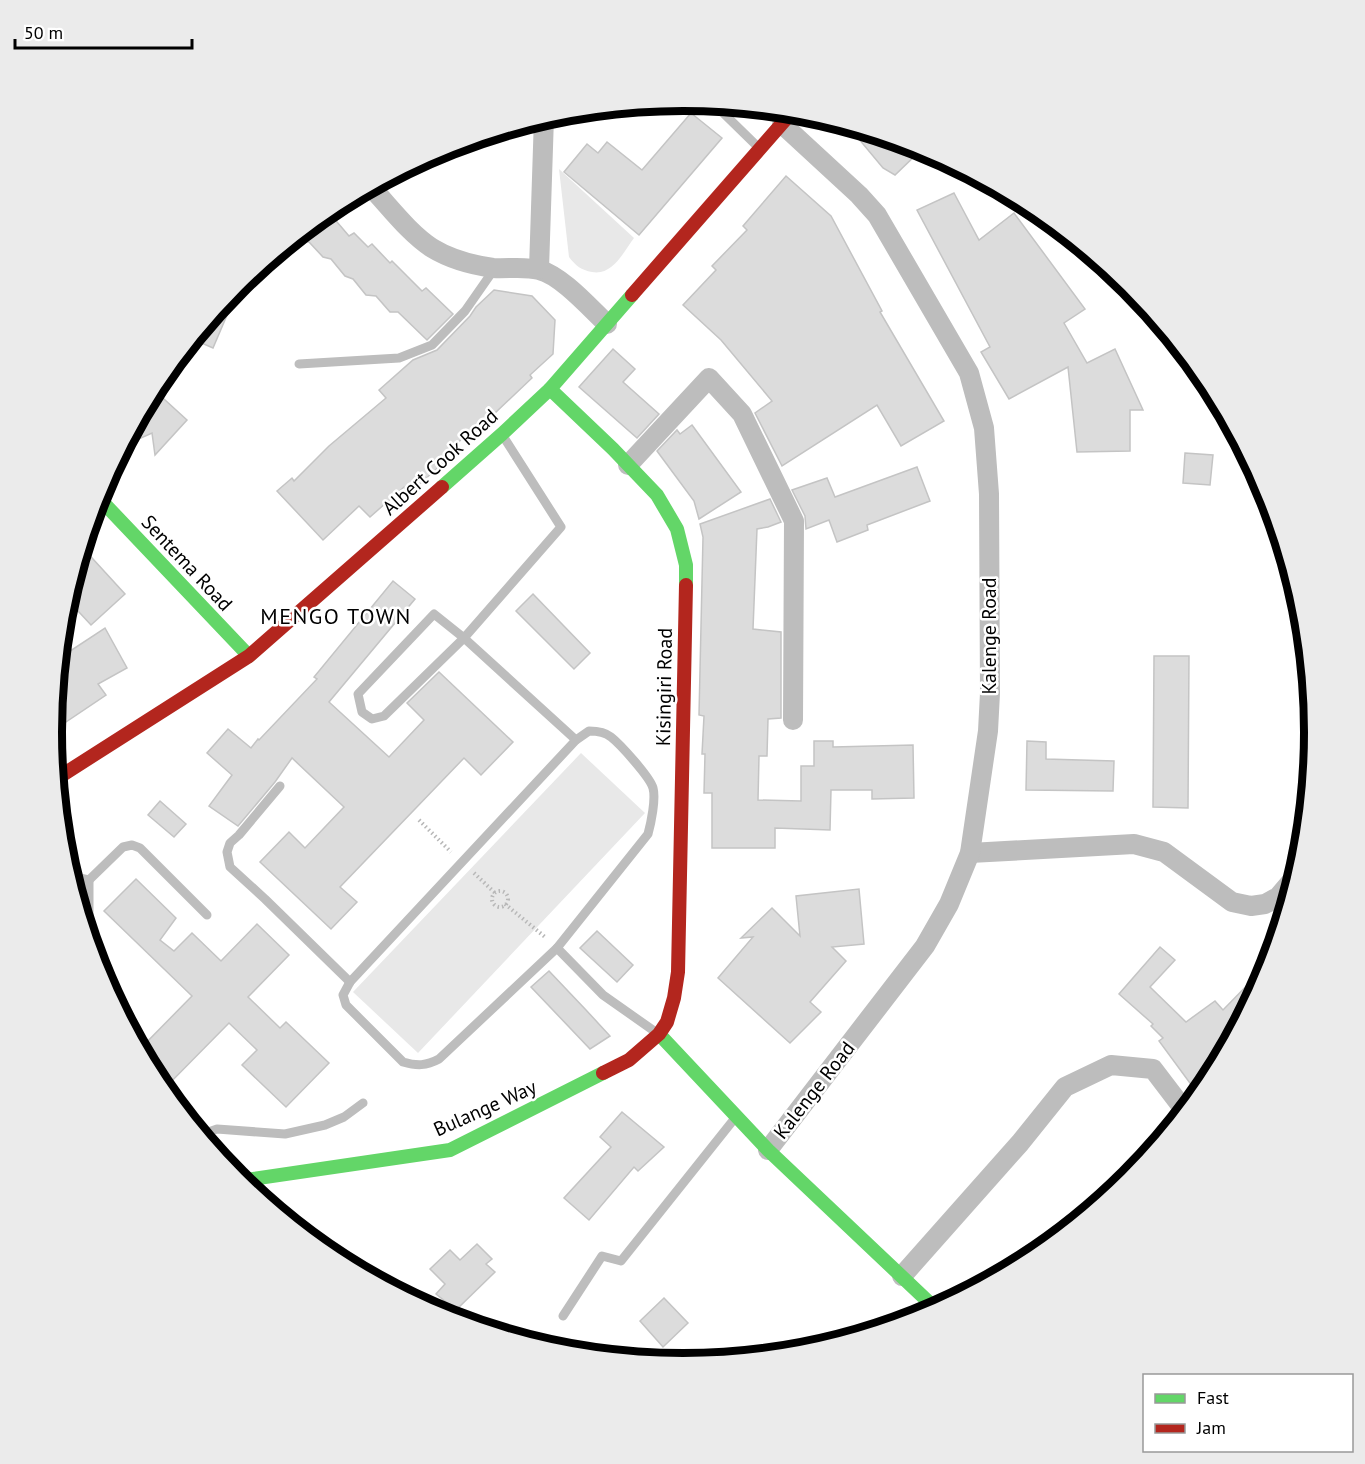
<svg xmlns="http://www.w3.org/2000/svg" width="1365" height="1464" viewBox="0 0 1365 1464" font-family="'PT Sans',sans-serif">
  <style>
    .green { fill: #e8e8e8 }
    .building { fill: #dcdcdc; stroke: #c4c4c4; stroke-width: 1.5 }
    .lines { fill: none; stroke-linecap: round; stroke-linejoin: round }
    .path { stroke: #b8b8b8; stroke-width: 4; stroke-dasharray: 1.5 3; stroke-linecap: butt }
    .lane { stroke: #bdbdbd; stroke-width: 9 }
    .street { stroke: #bdbdbd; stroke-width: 20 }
    .fast { stroke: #63d668; stroke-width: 14 }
    .jam { stroke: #b3261e; stroke-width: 14 }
    .labels { text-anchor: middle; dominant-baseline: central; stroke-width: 5; stroke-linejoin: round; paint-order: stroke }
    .street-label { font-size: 20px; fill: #000; stroke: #fff }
    .quarter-label { font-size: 22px; letter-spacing: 1.5px; fill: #000; stroke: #fff }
    .rim { fill: none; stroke: #000; stroke-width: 8 }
  </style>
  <rect width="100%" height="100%" fill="#fff"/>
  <g class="green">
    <path d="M 559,169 L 634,238 C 624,251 613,276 592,272 C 581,270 576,266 569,257 Z"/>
    <path d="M 581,753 L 645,813 L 418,1053 L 353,992 Z"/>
  </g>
  <g class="building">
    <path d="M 691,113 L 722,138 L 639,235 L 564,172 L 587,144 L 598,153 L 607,142 L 642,170 Z"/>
    <path d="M 848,126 L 898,141 L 923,148 L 895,175 L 883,168 Z"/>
    <path d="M 786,176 L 831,216 L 882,311 L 880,312 L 944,421 L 901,446 L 877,405 L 782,466 L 755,413 L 772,401 L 721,340 L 683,305 L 716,270 L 712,266 L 747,230 L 743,226 Z"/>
    <path d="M 954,193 L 979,240 L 1014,213 L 1085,309 L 1064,323 L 1087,363 L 1115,349 L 1143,410 L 1130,410 L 1130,451 L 1077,452 L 1068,367 L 1009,399 L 981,352 L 990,347 L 917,210 Z"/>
    <path d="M 323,214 L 328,220 L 332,216 L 349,236 L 354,233 L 368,247 L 372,244 L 390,263 L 392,261 L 422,291 L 426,288 L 453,314 L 427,340 L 398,312 L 390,312 L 376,296 L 366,295 L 353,279 L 345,276 L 331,259 L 323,257 L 309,242 L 291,240 Z"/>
    <path d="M 494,290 L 532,296 L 555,320 L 553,354 L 530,375 L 532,378 L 476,431 L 474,428 L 441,458 L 444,462 L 409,494 L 404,487 L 370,517 L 359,506 L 323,540 L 277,491 L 292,478 L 294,481 L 329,446 L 386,398 L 379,390 L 413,360 L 437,350 L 470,316 L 476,307 Z"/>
    <path d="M 231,291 L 236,294 L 213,348 L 192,339 Z"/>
    <path d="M 613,349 L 635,369 L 623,382 L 659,414 L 637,438 L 579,387 Z"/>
    <path d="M 153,389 L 187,420 L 155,455 L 152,433 L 123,446 Z"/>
    <path d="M 692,425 L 741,492 L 699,519 L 694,501 L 657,451 L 677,430 L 680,434 Z"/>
    <path d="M 1185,453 L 1213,455 L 1210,485 L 1183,483 Z"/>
    <path d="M 917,467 L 930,501 L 867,525 L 868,530 L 837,542 L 829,520 L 806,529 L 805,516 L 792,490 L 827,478 L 835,497 Z"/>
    <path d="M 770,499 L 781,522 L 768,527 L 757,529 L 753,629 L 781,632 L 781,718 L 768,719 L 767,756 L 759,756 L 758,800 L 801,801 L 801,766 L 814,766 L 814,741 L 833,741 L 833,747 L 913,745 L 914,798 L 872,799 L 872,790 L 831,790 L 830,830 L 775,828 L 775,848 L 712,848 L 712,793 L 704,793 L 705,754 L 702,754 L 704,716 L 699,715 L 703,537 L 700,524 Z"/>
    <path d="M 82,547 L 125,594 L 91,625 L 66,598 Z"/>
    <path d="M 393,581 L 415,599 L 329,702 L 389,757 L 424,720 L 407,703 L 439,672 L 513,742 L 481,775 L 464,758 L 340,887 L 357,902 L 331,929 L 260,862 L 289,832 L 305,848 L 344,807 L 292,758 L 275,782 L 238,826 L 209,806 L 232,775 L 207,753 L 228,729 L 251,748 L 258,739 L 259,740 L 317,679 L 314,677 Z"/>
    <path d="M 533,594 L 590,653 L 574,669 L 516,611 Z"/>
    <path d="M 105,628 L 127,668 L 98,684 L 106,695 L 51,732 L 58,659 Z"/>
    <path d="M 1154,656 L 1189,656 L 1188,808 L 1153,807 Z"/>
    <path d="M 1027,741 L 1046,742 L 1046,759 L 1114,761 L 1113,791 L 1026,790 Z"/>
    <path d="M 160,801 L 186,824 L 174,837 L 148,815 Z"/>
    <path d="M 136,879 L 176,918 L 160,940 L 174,951 L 192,933 L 221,961 L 257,924 L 289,955 L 248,997 L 280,1028 L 286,1022 L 329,1063 L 286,1107 L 242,1065 L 257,1050 L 229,1023 L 163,1090 L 157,1083 L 140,1049 L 192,996 L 104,911 Z"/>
    <path d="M 859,889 L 864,944 L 832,947 L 846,961 L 810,1002 L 821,1012 L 790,1043 L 718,978 L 753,937 L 741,938 L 772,908 L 800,936 L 796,896 Z"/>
    <path d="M 597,931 L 633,965 L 617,982 L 580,948 Z"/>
    <path d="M 1160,947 L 1175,960 L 1150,987 L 1186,1022 L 1215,1001 L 1223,1010 L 1262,970 L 1266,973 L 1207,1083 L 1198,1094 L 1159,1041 L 1163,1038 L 1151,1026 L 1153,1024 L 1119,994 Z"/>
    <path d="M 549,971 L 586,1010 L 610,1036 L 590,1049 L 531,987 Z"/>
    <path d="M 622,1112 L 664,1147 L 638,1171 L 634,1167 L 589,1220 L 564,1198 L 611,1147 L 600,1137 Z"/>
    <path d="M 477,1244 L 492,1259 L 486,1264 L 495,1272 L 456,1310 L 436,1294 L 445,1284 L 430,1269 L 450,1250 L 460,1260 Z"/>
    <path d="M 664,1298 L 688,1323 L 663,1347 L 640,1321 Z"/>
  </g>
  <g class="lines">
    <g class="path">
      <path d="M 419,820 L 451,852"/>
      <path d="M 474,873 L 495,893"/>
      <circle cx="500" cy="899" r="8"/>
      <path d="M 505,904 L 545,937"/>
    </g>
    <g class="lane">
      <path d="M 713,103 L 758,147"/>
      <path d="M 299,364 L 399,358 L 432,345 L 465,311 L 495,268"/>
      <path d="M 503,436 L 561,527 L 464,638 L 384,716 L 372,719 L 362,712 L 358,694 L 434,614 L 464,638 L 576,740"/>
      <path d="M 589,731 C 597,731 605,732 611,737 C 620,744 650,777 653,788 C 656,799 651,823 648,834 L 557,948 L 439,1059 C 426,1066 417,1066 403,1062 L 346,1005 L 343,995 L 350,982 L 576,740 Z"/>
      <path d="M 280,786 L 239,835 L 230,843 L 227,852 L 230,867 L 265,899 L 350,982"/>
      <path d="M 70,876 L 89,880 L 89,940"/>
      <path d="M 89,880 L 123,847 L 132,845 L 140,848 L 207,915"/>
      <path d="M 557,948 L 603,995 L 657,1033"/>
      <path d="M 200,1135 L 217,1129 L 285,1134 L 325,1125 L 344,1117 L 363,1103"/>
      <path d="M 563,1316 L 602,1256 L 621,1261 L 735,1118"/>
    </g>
    <g class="street">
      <path d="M 370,186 C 390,207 408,232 432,248 C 450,259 472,265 493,268 C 507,269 526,266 539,270 C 561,275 590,308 607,324"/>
      <path d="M 539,269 L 544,117"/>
      <path d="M 628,465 L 709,378 L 742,414 L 794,521 L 793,720"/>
      <path d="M 970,853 L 1134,844 L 1164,852 L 1232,902 L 1251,906 L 1265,904 L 1278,897 L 1295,877"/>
      <path d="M 768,1150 L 925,946 L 949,904 L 970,853 L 988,731 L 990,693 L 989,494 L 984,428 L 969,373 L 877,215 L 859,195 L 782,124"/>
      <path d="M 902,1276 L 1020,1143 L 1065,1087 L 1111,1065 L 1153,1069 L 1185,1111"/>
    </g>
    <g class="fast">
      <path d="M 550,389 L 613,449 L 657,495 L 677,529 L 686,565 L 686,585"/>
      <path d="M 442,487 L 502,434 L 550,389 L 632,295"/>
      <path d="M 97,496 L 249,656"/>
      <path d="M 659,1034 L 768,1150 L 936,1309"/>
      <path d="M 239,1181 L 450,1150 L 603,1073"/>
    </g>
    <g class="jam">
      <path d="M 632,295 L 793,111"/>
      <path d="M 56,779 L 249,656 L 442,487"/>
      <path d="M 603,1073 L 629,1060 L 659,1034 L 667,1022 L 674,998 L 678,972 L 686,585"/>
    </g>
  </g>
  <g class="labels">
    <g class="street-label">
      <text transform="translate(440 462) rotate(-42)">Albert Cook Road</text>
      <text transform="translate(187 563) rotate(47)">Sentema Road</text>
      <text transform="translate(989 636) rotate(-90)">Kalenge Road</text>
      <text transform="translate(664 687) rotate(-89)">Kisingiri Road</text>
      <text transform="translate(814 1090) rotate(-52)">Kalenge Road</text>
      <text transform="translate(485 1108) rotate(-24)">Bulange Way</text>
    </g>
    <g class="quarter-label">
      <text x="336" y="616">MENGO TOWN</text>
    </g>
  </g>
  <path d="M0 0H1365V1464H0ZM62 732a621 621 0 1 1 1242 0a621 621 0 1 1-1242 0Z" fill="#ebebeb" fill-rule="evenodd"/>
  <path class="rim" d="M62 732a621 621 0 1 1 1242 0a621 621 0 1 1-1242 0Z"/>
  <rect x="1143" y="1374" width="210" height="78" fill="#ffffff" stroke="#999999" stroke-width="1.5"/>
  <rect x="1155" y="1394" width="30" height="9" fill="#63d668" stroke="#999999" stroke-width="1.5"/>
  <text x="1197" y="1404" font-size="18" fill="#000000">Fast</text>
  <rect x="1155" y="1424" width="30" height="9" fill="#b3261e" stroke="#999999" stroke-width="1.5"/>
  <text x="1197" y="1434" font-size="18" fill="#000000">Jam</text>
  <path d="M15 39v9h177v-9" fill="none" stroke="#000000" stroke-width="3"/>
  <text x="24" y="39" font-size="18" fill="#000000" stroke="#ffffff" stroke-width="4.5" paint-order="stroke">50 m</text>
</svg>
